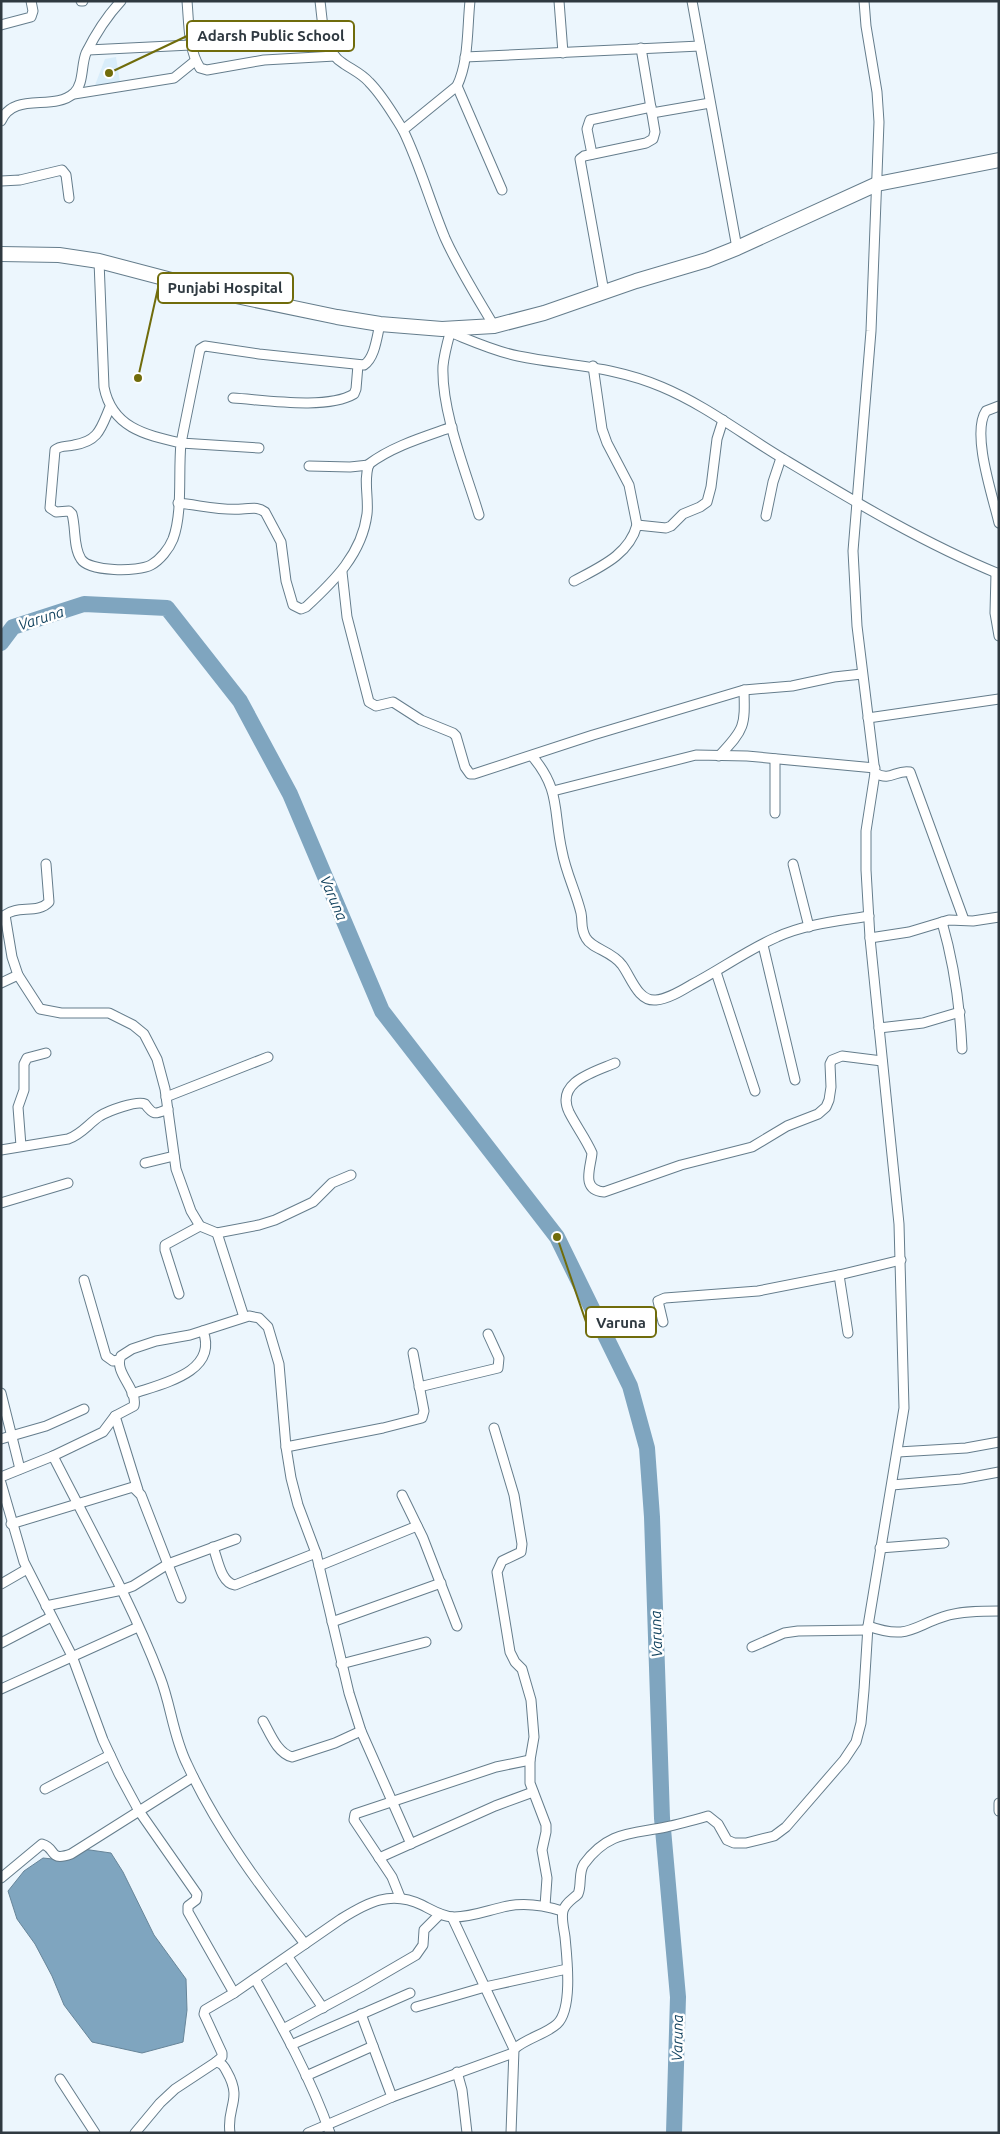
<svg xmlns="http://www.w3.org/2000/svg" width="1000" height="2134" viewBox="0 0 1000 2134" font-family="Ubuntu,sans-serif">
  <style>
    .built { fill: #d9edfa }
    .water { fill: #7fa5bf; stroke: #678599 }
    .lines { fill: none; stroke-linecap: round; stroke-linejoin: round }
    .river { stroke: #7fa5bf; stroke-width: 16 }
    .street-casing { stroke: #657d8c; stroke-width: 11 }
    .secondary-casing { stroke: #657d8c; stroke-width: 16 }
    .street { stroke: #fff; stroke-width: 9 }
    .secondary { stroke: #fff; stroke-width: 14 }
    .labels { text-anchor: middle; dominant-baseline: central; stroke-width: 5; stroke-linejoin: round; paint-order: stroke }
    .water-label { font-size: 15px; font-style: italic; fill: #13435f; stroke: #fff }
    .leader { fill: none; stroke: #706c0b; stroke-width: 2 }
    .callout-dot { fill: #706c0b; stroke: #fff; stroke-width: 2 }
    .callout { fill: #fff; stroke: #706c0b; stroke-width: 2 }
    .callout-label { font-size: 15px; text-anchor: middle; font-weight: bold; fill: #2f3940 }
  </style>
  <rect width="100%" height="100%" fill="#ecf6fd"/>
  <path class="built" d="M 116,57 L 121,88 L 92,93 L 105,59 Z"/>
  <path class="water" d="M 83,1849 L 111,1853 L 123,1872 L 154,1935 L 186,1979 L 187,2010 L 183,2042 L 142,2053 L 92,2042 L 64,2005 L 52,1976 L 35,1944 L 17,1919 L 8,1891 L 24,1871 L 43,1858 L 62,1860 Z"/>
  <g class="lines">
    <path class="river" d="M 1,643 L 13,627 L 84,604 L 167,608 L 240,701 L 290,794 L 382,1011 L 557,1237 L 630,1386 L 647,1448 L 652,1517 L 662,1818 L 678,1997 L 674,2133"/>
    <defs>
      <g id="street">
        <path d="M 81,1 L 83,1"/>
        <path d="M 187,1 C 189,23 188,49 200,68 L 207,70 L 264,60 L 335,56"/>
        <path d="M 320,1 C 323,24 322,51 344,64 C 353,70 362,74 369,82 C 383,96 393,114 403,130"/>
        <path d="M 470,1 C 467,29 469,61 457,86 L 403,130 C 420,165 430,202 445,238 C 459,269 477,297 494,326"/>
        <path d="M 559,1 L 563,53"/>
        <path d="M 692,1 L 737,248"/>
        <path d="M 1,25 L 31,17 L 33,11 L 31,1"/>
        <path d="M 88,50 L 191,45"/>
        <path d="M 465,57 L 700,46"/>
        <path d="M 457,86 L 502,190"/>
        <path d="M 74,94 L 174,78 L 195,61"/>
        <path d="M 652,113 L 710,103"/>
        <path d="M 1,121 C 14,91 54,112 74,93 C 84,84 81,65 86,53 C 95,35 107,16 121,1"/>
        <path d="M 592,154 L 587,129 L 590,120 L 651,107"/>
        <path d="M 1,181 L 20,180 L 62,170 L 66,175 L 69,198"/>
        <path d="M 99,261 L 104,387 C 112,428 146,435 181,443 C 178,473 183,512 173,539 C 169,549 160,560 151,565 C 138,572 89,572 81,559 C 73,547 76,528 72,514 L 69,511 L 56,512 L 50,508 L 55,450 C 60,445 67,447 74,445 C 99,441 101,428 110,407"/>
        <path d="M 604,292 L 580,159 L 584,156 L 646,143 L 653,139 L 655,132 L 641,48"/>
        <path d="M 447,331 C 470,340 493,351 518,356 C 568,366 614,366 662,387 C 705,405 742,434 782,458 C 852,500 923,543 999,574"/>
        <path d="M 450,333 C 447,344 444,355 443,366 C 441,411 466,472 479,515"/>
        <path d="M 593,366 L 602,429 L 607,443 L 629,485 L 637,525"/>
        <path d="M 233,398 C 265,400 327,410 354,394 L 356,389 L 358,365"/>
        <path d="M 999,406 L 986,411 C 971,433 993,497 999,523"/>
        <path d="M 259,448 L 181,443 L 200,349 L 205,346 L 259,354 L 364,365 C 375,358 377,336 380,324"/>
        <path d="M 309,466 L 350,467 L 369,465"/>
        <path d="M 178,503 C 199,505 221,511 242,509 C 251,509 257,506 265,512 L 281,542 L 286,581 L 293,605 L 301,609 L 306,607 C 334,581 362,554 367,514 C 369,497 363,480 369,464 C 393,446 424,437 452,427"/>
        <path d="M 766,516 L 773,482 L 781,458"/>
        <path d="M 342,572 L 347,617 L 369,702 L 376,706 L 393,702 L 421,720 L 453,733 L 456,736 L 465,767 L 470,774 L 474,774 L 593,735 L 744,690 L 792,686 L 834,677 L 862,674"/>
        <path d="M 996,573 L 995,613 L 999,636"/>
        <path d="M 574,581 C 600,567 629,555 637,525 L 666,528 L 671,526 L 683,514 L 700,507 L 707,502 L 711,487 L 717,439 L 723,420"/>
        <path d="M 868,718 L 999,699"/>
        <path d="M 532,756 C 561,790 553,811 562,851 C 566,873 576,892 581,913 C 583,923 580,928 586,938 C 592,949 612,951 622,965 C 631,977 638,1002 656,1000 C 668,999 681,991 691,985 C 720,970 747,950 777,937 C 805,924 839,921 869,916"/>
        <path d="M 719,756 C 745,729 745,726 744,690"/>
        <path d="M 775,759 L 775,813"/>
        <path d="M 875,773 C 891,782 896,769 910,772 L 964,920"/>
        <path d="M 553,791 L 696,755 L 747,756 L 875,768"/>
        <path d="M 46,864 L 49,902 C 38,914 17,905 5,915 L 12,957 L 18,975 L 40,1009 L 61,1013 L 109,1013 L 133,1025 L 144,1034 L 157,1059 L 165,1089 L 176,1169 L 191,1211 L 200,1226 L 217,1233 L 259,1225 L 275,1220 L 313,1202 L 332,1183 L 351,1175"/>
        <path d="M 793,864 L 809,927"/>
        <path d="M 942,922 C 954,964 960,1006 962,1049"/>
        <path d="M 870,938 L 909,932 L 949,920 L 973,921 L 999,917"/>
        <path d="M 763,945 L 795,1080"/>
        <path d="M 716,972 L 755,1091"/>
        <path d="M 1,983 L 18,975"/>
        <path d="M 879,1028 L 923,1023 L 960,1012"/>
        <path d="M 615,1063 C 594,1072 555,1082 569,1112 C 576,1126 586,1139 592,1153 C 591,1167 580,1190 604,1192 L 681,1165 L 752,1147 L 787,1126 L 818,1114 L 826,1107 L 829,1100 L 831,1087 L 830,1064 L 832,1060 L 842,1056 L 882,1061"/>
        <path d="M 166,1097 L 268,1057"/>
        <path d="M 21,1146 L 18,1107 L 24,1090 L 24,1064 L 27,1058 L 46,1053"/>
        <path d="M 1,1150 L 68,1139 C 82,1134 88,1124 100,1116 C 108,1111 137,1100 145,1104 C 154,1116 155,1114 168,1109"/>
        <path d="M 145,1163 L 174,1156"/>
        <path d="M 1,1203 L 68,1183"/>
        <path d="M 217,1233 L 244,1317"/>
        <path d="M 839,1275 L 848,1333"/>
        <path d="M 84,1280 L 106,1356 L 113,1361 L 119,1360"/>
        <path d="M 179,1294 L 165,1250 L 165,1245 L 200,1226"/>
        <path d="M 663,1322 L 658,1301 L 665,1298 L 758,1291 L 839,1275 L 901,1260"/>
        <path d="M 419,1387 L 498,1368 L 499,1358 L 488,1334"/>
        <path d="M 1,1393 L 20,1469"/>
        <path d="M 132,1394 C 160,1384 219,1373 203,1331"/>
        <path d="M 115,1416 L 138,1490"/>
        <path d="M 494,1428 L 514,1495 L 522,1544 L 521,1552 L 502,1561 L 497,1572 L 510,1652 L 515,1662 L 522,1669 L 531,1700 L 534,1737 L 530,1760 L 530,1783 L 546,1825 L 546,1832 L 542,1850 L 547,1878 L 545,1906"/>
        <path d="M 1,1439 L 46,1426 L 84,1409"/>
        <path d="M 286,1447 L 383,1428 L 422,1418 L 424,1411 L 413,1353"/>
        <path d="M 898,1452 L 966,1448 L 999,1442"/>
        <path d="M 53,1456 C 90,1529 131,1601 160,1677 C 171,1705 173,1736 187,1764 C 217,1829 261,1888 305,1944"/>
        <path d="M 1,1477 L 53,1456 L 103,1432 L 115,1416 L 134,1406 C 138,1389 113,1372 121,1356 L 132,1349 L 156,1341 L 190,1335 L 249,1316 L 259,1318 L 268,1327 L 279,1364 L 286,1447 L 291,1478 L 298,1505 L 316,1553 L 349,1693 L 361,1731 L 411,1844"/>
        <path d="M 1,1483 L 24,1562 L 72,1656 L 103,1740 L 119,1774 L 139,1811 L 197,1894 L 196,1900 L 188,1906 L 188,1912 L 234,1993 L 341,1919 C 368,1902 391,1890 422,1905 C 432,1910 443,1917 454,1917 C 471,1917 486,1911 503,1907 C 523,1902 543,1905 562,1911"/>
        <path d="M 892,1485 L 961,1479 L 999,1472"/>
        <path d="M 402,1495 L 423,1538 L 457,1626"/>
        <path d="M 11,1524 L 133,1487 L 141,1495 L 181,1598"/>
        <path d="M 213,1547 C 218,1560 221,1583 235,1585 L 316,1553"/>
        <path d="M 880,1548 L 944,1543"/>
        <path d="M 319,1566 L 417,1526"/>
        <path d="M 1,1584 L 27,1569"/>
        <path d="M 46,1606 L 122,1590 L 133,1586 L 168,1564 L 236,1539"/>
        <path d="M 332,1622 L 441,1583"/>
        <path d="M 868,1626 C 910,1641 913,1625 949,1615 C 965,1611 982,1611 999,1611"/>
        <path d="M 1,1643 L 51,1617"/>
        <path d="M 752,1647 L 784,1633 L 798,1631 L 868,1630"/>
        <path d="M 341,1664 L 426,1642"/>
        <path d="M 1,1689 L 138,1627"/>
        <path d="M 263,1721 C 270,1733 277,1753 292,1757 L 335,1743 L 361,1731"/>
        <path d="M 45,1789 L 110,1755"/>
        <path d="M 999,1803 L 999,1811"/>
        <path d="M 379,1858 L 495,1806 L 533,1792"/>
        <path d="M 1,1878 L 42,1844 C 57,1848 48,1862 71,1854 L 193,1777"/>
        <path d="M 400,1897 L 392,1877 L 354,1820 L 355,1814 L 496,1767 L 530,1760"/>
        <path d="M 452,1917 L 514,2049 L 511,2133"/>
        <path d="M 288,1957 L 323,2008"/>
        <path d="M 255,1979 C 283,2028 311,2079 330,2133"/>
        <path d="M 416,2007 L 485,1987 L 567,1969"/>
        <path d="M 361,2014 L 392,2097"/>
        <path d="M 283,2029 L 361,1987 L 416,1955 L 423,1945 L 424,1930 L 440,1914"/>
        <path d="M 291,2045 L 410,1993"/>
        <path d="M 514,2049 C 527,2038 546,2034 557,2024 C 573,2009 567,1958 565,1937 C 564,1929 561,1919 563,1911 C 565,1903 573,1899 578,1894 C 582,1885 578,1873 584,1864 C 608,1831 632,1834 666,1827 C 680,1824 694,1820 708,1816 L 718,1824 L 727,1840 L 734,1843 L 746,1843 L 774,1836 L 786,1827 L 844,1760 L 856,1742 L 861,1723 L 864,1690 L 868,1626 L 904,1408 L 899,1224 L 870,938 L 866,870 L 866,831 L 875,773 L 857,626 L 853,551 L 871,331 L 879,122 L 877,92 L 866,26 L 864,1"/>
        <path d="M 216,2062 L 222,2057 L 222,2053 L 204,2014 L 205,2010 L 234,1993"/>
        <path d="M 457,2072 L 462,2090 L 467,2133"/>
        <path d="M 306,2076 L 373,2046"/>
        <path d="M 60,2079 L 95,2133"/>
        <path d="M 135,2133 L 160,2103 L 175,2089 L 216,2062 C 222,2063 224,2066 227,2072 C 243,2100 226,2107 230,2133"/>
        <path d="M 308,2133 L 392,2097 L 513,2053"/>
      </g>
      <path id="secondary" d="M 1,254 L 59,255 L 99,261 L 217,292 L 337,317 L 380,324 L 442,329 L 494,326 L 544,313 L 636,281 L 707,260 L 737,248 L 877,184 L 999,160"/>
    </defs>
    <use href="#street" class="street-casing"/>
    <use href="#secondary" class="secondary-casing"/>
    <use href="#street" class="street"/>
    <use href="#secondary" class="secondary"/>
  </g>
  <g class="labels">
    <g class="water-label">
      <text transform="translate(41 618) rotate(-18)">Varuna</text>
      <text transform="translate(334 898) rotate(67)">Varuna</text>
      <text transform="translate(656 1634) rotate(-92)">Varuna</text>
      <text transform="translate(677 2038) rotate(-89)">Varuna</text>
    </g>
  </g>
  <path class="leader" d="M109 73L187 36M138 378L158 288M557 1237L586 1322"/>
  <g class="callout-dot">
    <circle cx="109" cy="73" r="5"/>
    <circle cx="138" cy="378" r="5"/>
    <circle cx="557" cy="1237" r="5"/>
  </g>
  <g class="callout">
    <rect x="187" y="21" width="167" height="30" rx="5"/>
    <rect x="158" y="273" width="135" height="30" rx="5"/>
    <rect x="586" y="1307" width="70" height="30" rx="5"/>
  </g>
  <g class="callout-label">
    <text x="271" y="41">Adarsh Public School</text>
    <text x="225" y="293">Punjabi Hospital</text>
    <text x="621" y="1328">Varuna</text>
  </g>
  <rect width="1000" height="2134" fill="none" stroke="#2f3940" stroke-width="5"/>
</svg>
